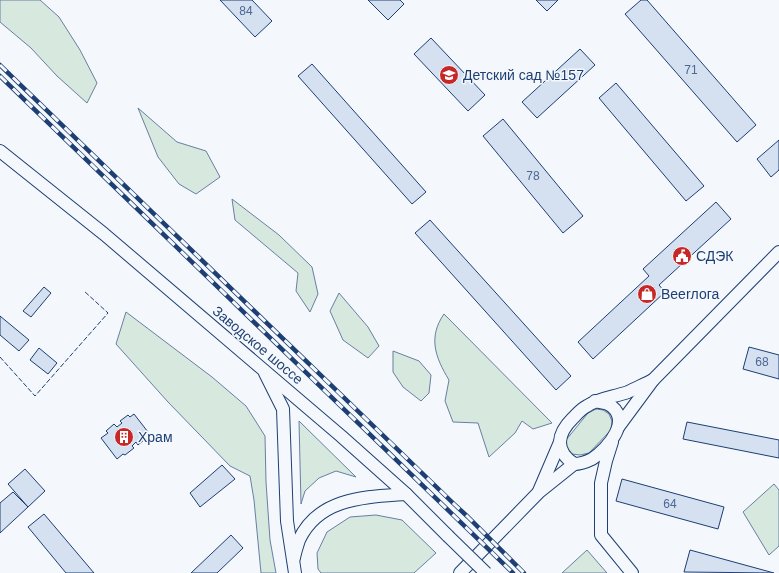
<svg xmlns="http://www.w3.org/2000/svg" width="779" height="573" viewBox="0 0 779 573" font-family="Arial,sans-serif">
  <style>
    .green { fill: #d7e8df; stroke: #687fa3 }
    .building { fill: #d5e0f0; stroke: #1d3f73 }
    .lines { fill: none; stroke-linecap: round; stroke-linejoin: round }
    .secondary-casing { stroke: #1d3f73; stroke-width: 14 }
    .secondary { stroke: #f4f7fb; stroke-width: 12 }
    .rail-casing { stroke: #1d3f73; stroke-width: 4.5 }
    .rail { stroke: #f4f7fb; stroke-width: 3; stroke-dasharray: 9; stroke-linecap: butt }
    .secondary-bridge-casing { stroke: #1d3f73; stroke-width: 14; stroke-linecap: butt }
    .secondary-bridge { stroke: #f4f7fb; stroke-width: 12 }
    .fence { stroke: #1d3f73; stroke-width: 1; stroke-dasharray: 5 2; stroke-linecap: butt }
    .labels { text-anchor: middle; dominant-baseline: central; stroke-width: 3; stroke-linejoin: round; paint-order: stroke }
    .number-label { font-size: 12px; fill: #4b6792 }
    .poi-label { font-size: 14px; fill: #1d3f73; stroke: #f4f7fb; text-anchor: start }
    .street-label { font-size: 14px; fill: #1d3f73; stroke: #f4f7fb }
  </style>
  <rect width="100%" height="100%" fill="#f4f7fb"/>
  <g class="green">
    <path d="M 0,0 L 40,0 L 59,17 L 80,50 L 97,83 L 87,103 L 57,76 L 31,48 L 0,22 Z"/>
    <path d="M 138,108 L 177,142 L 206,151 L 220,177 L 196,194 L 179,184 L 158,157 Z"/>
    <path d="M 232,199 L 279,235 L 312,267 L 318,294 L 310,312 L 296,291 L 298,273 L 235,220 Z"/>
    <path d="M 339,293 L 368,327 L 379,346 L 368,358 L 343,340 L 330,311 Z"/>
    <path d="M 126,312 L 212,377 L 246,406 L 265,436 L 266,482 L 270,540 L 276,573 L 261,573 L 254,500 L 250,476 L 230,466 L 168,402 L 116,344 Z"/>
    <path d="M 444,314 L 552,423 L 533,429 L 522,421 L 515,433 L 489,457 L 478,423 L 453,422 L 445,401 L 449,380 C 435,357 428,337 444,314 Z"/>
    <path d="M 393,351 L 419,361 L 431,375 L 429,393 L 421,401 L 403,387 L 393,372 Z"/>
    <path d="M 596,409 L 603,410 L 609,414 L 612,421 L 611,430 L 589,453 L 580,455 L 572,454 L 566,448 L 566,440 L 588,413 Z"/>
    <path d="M 299,421 L 356,477 L 336,471 L 319,478 L 305,491 L 301,504 Z"/>
    <path d="M 774,484 L 779,490 L 779,546 L 769,555 L 743,512 Z"/>
    <path d="M 376,515 L 402,520 L 436,553 L 414,573 L 321,573 L 318,569 L 317,553 L 327,532 L 350,517 Z"/>
    <path d="M 587,550 L 607,573 L 562,573 Z"/>
  </g>
  <g class="building">
    <path d="M 220,0 L 252,0 L 272,21 L 255,37 Z"/>
    <path d="M 368,0 L 400,0 L 404,4 L 388,20 Z"/>
    <path d="M 536,0 L 558,0 L 547,11 Z"/>
    <path d="M 641,0 L 647,0 L 756,125 L 737,142 L 625,14 Z"/>
    <path d="M 431,38 L 485,95 L 468,111 L 414,54 Z"/>
    <path d="M 580,49 L 595,65 L 537,118 L 522,102 Z"/>
    <path d="M 312,64 L 426,192 L 412,204 L 298,76 Z"/>
    <path d="M 616,83 L 704,186 L 686,201 L 599,98 Z"/>
    <path d="M 503,119 L 583,216 L 563,233 L 483,136 Z"/>
    <path d="M 779,140 L 779,170 L 771,177 L 757,159 Z"/>
    <path d="M 716,202 L 731,219 L 659,285 L 665,292 L 593,359 L 578,342 L 649,276 L 643,269 Z"/>
    <path d="M 430,220 L 571,376 L 556,390 L 415,233 Z"/>
    <path d="M 44,287 L 51,293 L 31,317 L 23,311 Z"/>
    <path d="M 0,316 L 29,340 L 19,351 L 0,335 Z"/>
    <path d="M 749,347 L 779,355 L 779,379 L 743,369 Z"/>
    <path d="M 39,348 L 57,363 L 48,374 L 30,360 Z"/>
    <path d="M 134,414 L 148,432 L 143,436 L 145,439 L 138,445 L 136,442 L 132,446 L 134,448 L 125,455 L 123,454 L 117,459 L 101,438 L 108,433 L 106,431 L 114,424 L 117,427 L 122,423 L 120,421 L 128,415 L 130,417 Z"/>
    <path d="M 687,422 L 779,440 L 779,458 L 683,439 Z"/>
    <path d="M 222,465 L 235,479 L 200,507 L 190,493 Z"/>
    <path d="M 25,469 L 45,491 L 28,507 L 8,484 Z"/>
    <path d="M 622,479 L 724,507 L 718,529 L 616,501 Z"/>
    <path d="M 13,492 L 28,507 L 0,533 L 0,503 Z"/>
    <path d="M 44,514 L 94,573 L 66,573 L 28,527 Z"/>
    <path d="M 231,535 L 243,548 L 217,573 L 191,573 Z"/>
    <path d="M 690,550 L 774,573 L 684,572 Z"/>
  </g>
  <g class="lines">
    <defs>
      <g id="secondary">
        <path d="M 0,151 L 104,234 L 341,436 L 406,494 L 448,536"/>
        <path d="M 265,373 L 283,409 L 287,521 L 295,573"/>
        <path d="M 595,401 C 599,402 604,403 608,404 C 634,418 608,449 592,459 C 586,462 580,464 574,464 C 554,450 557,434 573,418 C 577,414 581,409 587,406 C 599,398 614,397 628,392 C 636,388 645,384 653,380"/>
        <path d="M 619,426 L 653,380 L 779,252"/>
        <path d="M 612,442 L 606,461 L 601,483 L 601,535 L 632,573"/>
        <path d="M 539,491 L 560,442"/>
        <path d="M 294,558 C 295,552 297,546 299,540 C 319,497 366,497 406,494"/>
        <path d="M 460,573 L 539,492 L 574,464"/>
      </g>
    </defs>
    <use href="#secondary" class="secondary-casing"/>
    <use href="#secondary" class="secondary"/>
    <defs>
      <g id="rail">
        <path d="M 0,65 L 454,504 L 468,517 L 524,573"/>
        <path d="M 0,76 L 513,573"/>
      </g>
    </defs>
    <use href="#rail" class="rail-casing"/>
    <use href="#rail" class="rail"/>
    <defs>
      <path id="secondary-bridge" d="M 448,536 L 486,573"/>
    </defs>
    <use href="#secondary-bridge" class="secondary-bridge-casing"/>
    <use href="#secondary-bridge" class="secondary-bridge"/>
    <path class="fence" d="M 0,357 L 35,396 L 108,313 L 84,291"/>
  </g>
  <defs>
    <symbol id="school-disc" viewBox="-11 -11 22 22"><circle r="9.5" fill="#c62828" stroke="#f4f7fb"/><path d="M0-5L7-2L0 1L-7-2ZM-4 1L0 2.5L4 1V4Q0 6-4 4Z" fill="#fff"/></symbol>
    <symbol id="civic-disc" viewBox="-11 -11 22 22"><circle r="9.5" fill="#c62828" stroke="#f4f7fb"/><path d="M-.6-6.5H3V-4.5H.6V-3L4-1V1h2V6H-6V1h2V-1L-.6-3ZM-1.2 2.5V6h2.4V2.5Z" fill="#fff"/></symbol>
    <symbol id="shop-disc" viewBox="-11 -11 22 22"><circle r="9.5" fill="#c62828" stroke="#f4f7fb"/><path d="M-5-2.5h2.3a2.7 3.5 0 0 1 5.4 0H5L5.5 6h-11ZM-1.5-2.5h3a1.5 2.3 0 0 0-3 0Z" fill="#fff"/></symbol>
    <symbol id="building-disc" viewBox="-11 -11 22 22"><circle r="9.5" fill="#c62828" stroke="#f4f7fb"/><path d="M-4-6H4V6H1V3H-1V6H-4ZM-2.5-4.3h1.7v1.8h-1.7ZM.8-4.3h1.7v1.8H.8ZM-2.5-1h1.7V.8h-1.7ZM.8-1h1.7V.8H.8Z" fill="#fff"/></symbol>
  </defs>
  <g fill-rule="evenodd">
    <use href="#school-disc" x="438" y="64" width="22" height="22"/>
    <use href="#civic-disc" x="671" y="245" width="22" height="22"/>
    <use href="#shop-disc" x="636" y="283" width="22" height="22"/>
    <use href="#building-disc" x="113" y="426" width="22" height="22"/>
  </g>
  <g class="labels">
    <g class="number-label">
      <text x="246" y="11">84</text>
      <text x="691" y="70">71</text>
      <text x="533" y="176">78</text>
      <text x="762" y="362">68</text>
      <text x="670" y="504">64</text>
    </g>
    <g class="poi-label">
      <text x="463" y="75">Детский сад №157</text>
      <text x="696" y="256">СДЭК</text>
      <text x="661" y="294">Beerлога</text>
      <text x="138" y="437">Храм</text>
    </g>
    <g class="street-label">
      <text transform="translate(258 345) rotate(40)">Заводское шоссе</text>
    </g>
  </g>
</svg>
